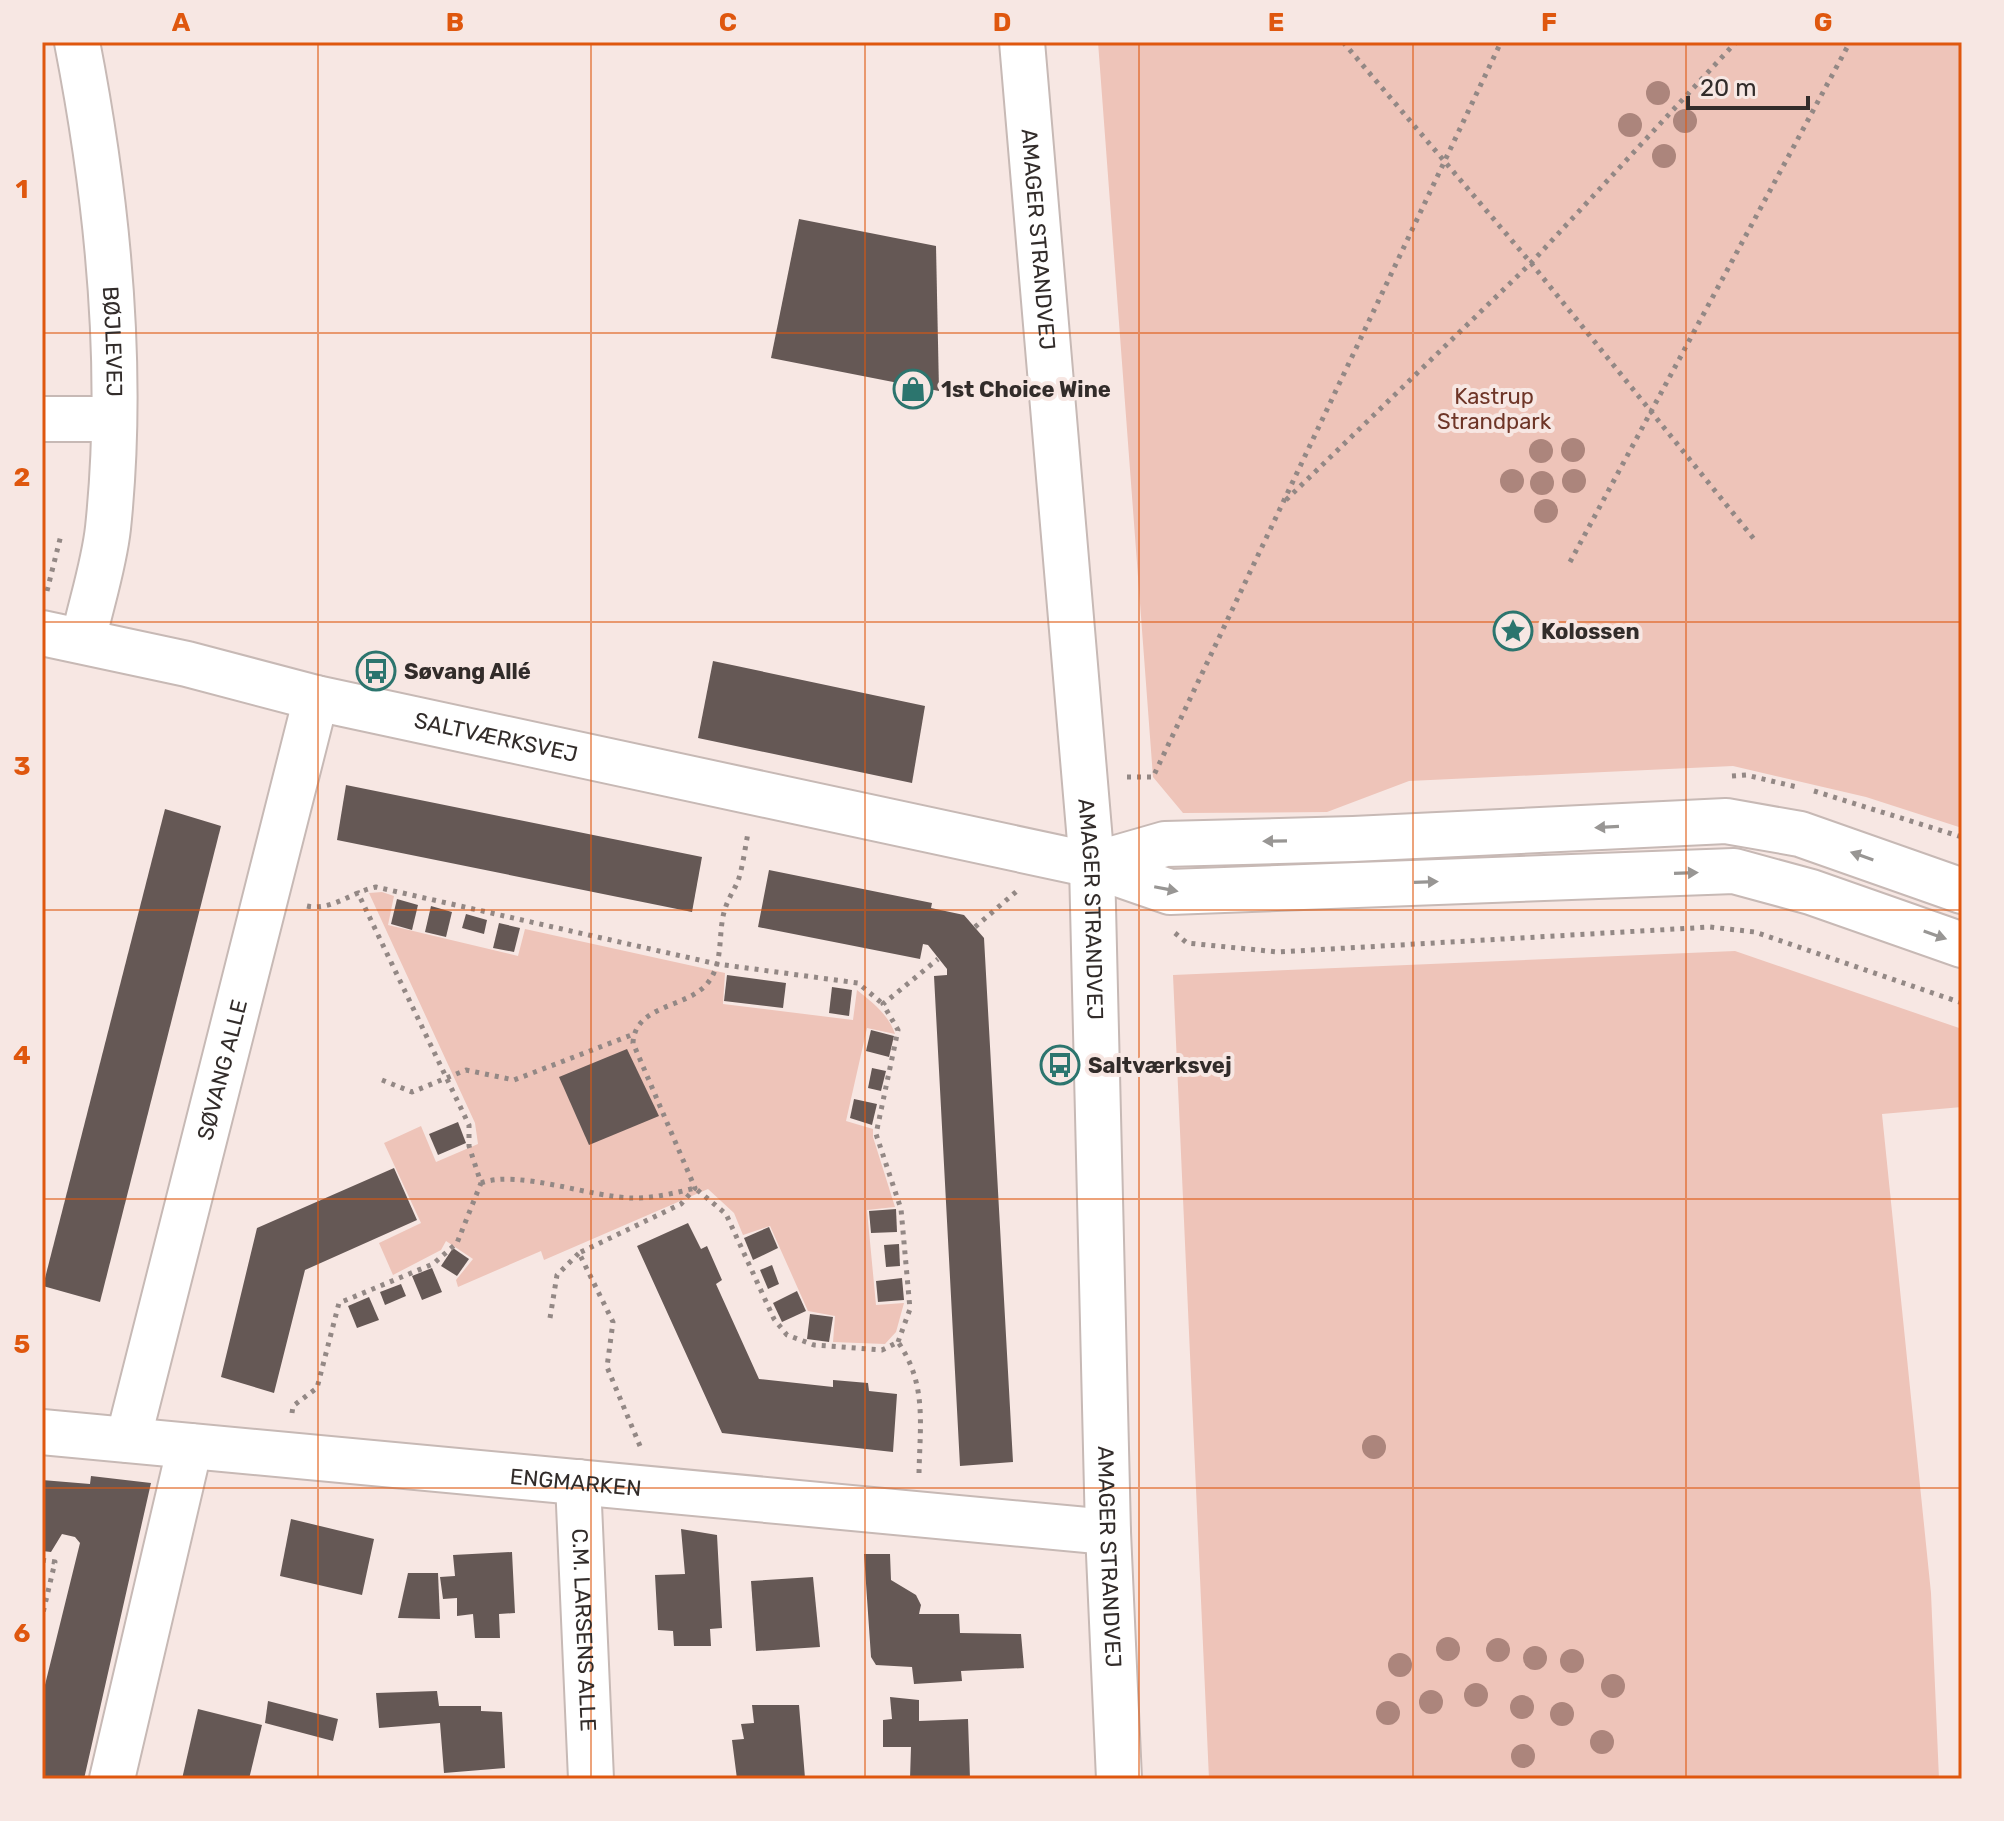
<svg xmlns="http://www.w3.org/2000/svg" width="2004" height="1821" viewBox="0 0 2004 1821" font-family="Rubik,sans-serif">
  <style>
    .green { fill: #eec4b9 }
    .building { fill: #655855 }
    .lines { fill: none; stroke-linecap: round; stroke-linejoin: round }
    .minor-casing { stroke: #c7b9b5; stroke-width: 48 }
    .path { stroke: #938885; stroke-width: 5; stroke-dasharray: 4 6; stroke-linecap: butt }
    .minor { stroke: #fff; stroke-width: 44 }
    .tree { fill: #ac857c }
    .oneway { fill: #989694 }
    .grid { fill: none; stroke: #df570e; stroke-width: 2; stroke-opacity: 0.55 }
    .labels { text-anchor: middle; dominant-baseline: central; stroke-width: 8; stroke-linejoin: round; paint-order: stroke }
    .street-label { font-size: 22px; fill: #322c2a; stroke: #f7e7e3 }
    .poi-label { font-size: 22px; font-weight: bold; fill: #322c2a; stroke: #f7e7e3; text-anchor: start }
    .park-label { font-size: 22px; fill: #6e3527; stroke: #f7e7e3 }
    .neatline { fill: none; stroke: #df570e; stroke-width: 3 }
    .grid-label { font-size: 26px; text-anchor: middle; font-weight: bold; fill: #df570e }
  </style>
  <rect width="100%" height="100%" fill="#f7e7e3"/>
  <g class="green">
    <path d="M 1098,42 L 1962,42 L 1962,828 L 1866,797 L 1733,766 L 1409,781 L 1327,812 L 1183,813 L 1153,777 Z"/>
    <path d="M 382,892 L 394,896 L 388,925 L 518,956 L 525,929 L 725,973 L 723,1004 L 853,1020 L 857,990 C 872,1002 889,1015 895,1034 L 867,1028 L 846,1121 L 873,1129 L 873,1137 L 895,1207 L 867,1210 L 876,1305 L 904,1303 L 896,1332 L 885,1344 L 833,1342 L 835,1316 L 808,1311 L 770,1226 L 743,1235 L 734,1213 L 708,1189 L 544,1260 L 541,1251 L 458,1287 L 456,1280 L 473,1259 L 446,1241 L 441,1250 L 393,1275 L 379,1243 L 421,1223 L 384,1143 L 421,1126 L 436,1162 L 478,1144 L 475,1123 L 369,893 Z"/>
    <path d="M 1735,951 L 1962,1029 L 1962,1107 L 1882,1114 L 1931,1593 L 1939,1779 L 1209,1779 L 1173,975 Z"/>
  </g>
  <g class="building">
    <path d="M 799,219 L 936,246 L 939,391 L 771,358 Z"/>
    <path d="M 713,661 L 925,706 L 912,783 L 698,738 Z"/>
    <path d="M 346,785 L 702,857 L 692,912 L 337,840 Z"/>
    <path d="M 165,809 L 221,826 L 100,1302 L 43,1286 Z"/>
    <path d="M 769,870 L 932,903 L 931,908 L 964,915 L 984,938 L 1013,1462 L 960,1466 L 934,976 L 947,975 L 947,969 L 928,945 L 923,944 L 920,959 L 758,927 Z"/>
    <path d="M 397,899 L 418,905 L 412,930 L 391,924 Z"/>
    <path d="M 431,906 L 452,912 L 446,937 L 425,932 Z"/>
    <path d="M 466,914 L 487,920 L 484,934 L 462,928 Z"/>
    <path d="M 499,923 L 520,928 L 514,952 L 493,948 Z"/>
    <path d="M 727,975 L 786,983 L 783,1008 L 724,1001 Z"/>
    <path d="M 832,987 L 852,990 L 849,1016 L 829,1013 Z"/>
    <path d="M 871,1030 L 894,1036 L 889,1057 L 866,1051 Z"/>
    <path d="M 627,1049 L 659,1116 L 589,1145 L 559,1077 Z"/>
    <path d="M 872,1068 L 886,1071 L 881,1091 L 868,1088 Z"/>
    <path d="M 854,1099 L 877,1104 L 872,1125 L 850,1118 Z"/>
    <path d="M 458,1122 L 466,1143 L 438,1155 L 429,1134 Z"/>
    <path d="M 394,1168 L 417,1220 L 305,1270 L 274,1393 L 221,1377 L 257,1228 Z"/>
    <path d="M 896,1209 L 897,1232 L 871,1233 L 869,1211 Z"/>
    <path d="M 688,1223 L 701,1249 L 707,1246 L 722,1280 L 716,1284 L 759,1379 L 833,1387 L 833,1380 L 868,1383 L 869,1391 L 897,1394 L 893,1452 L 722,1433 L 637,1246 Z"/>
    <path d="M 769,1227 L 778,1248 L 753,1260 L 744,1238 Z"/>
    <path d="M 899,1244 L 900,1266 L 886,1267 L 884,1245 Z"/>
    <path d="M 453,1248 L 469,1259 L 457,1276 L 441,1266 Z"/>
    <path d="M 772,1265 L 779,1284 L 768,1289 L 760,1270 Z"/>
    <path d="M 432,1268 L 442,1292 L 422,1300 L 412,1276 Z"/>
    <path d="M 902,1278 L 904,1300 L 878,1302 L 876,1281 Z"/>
    <path d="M 401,1284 L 406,1296 L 385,1305 L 380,1292 Z"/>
    <path d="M 797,1291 L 806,1311 L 782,1322 L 773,1303 Z"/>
    <path d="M 369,1297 L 379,1320 L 357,1328 L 348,1306 Z"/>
    <path d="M 810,1314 L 833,1317 L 829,1342 L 807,1339 Z"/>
    <path d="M 91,1476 L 151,1483 L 84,1779 L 42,1779 L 42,1697 L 80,1543 L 75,1537 L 62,1534 L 51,1552 L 42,1551 L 42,1480 L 90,1484 Z"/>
    <path d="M 291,1519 L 374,1539 L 362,1595 L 280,1576 Z"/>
    <path d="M 681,1529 L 717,1535 L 722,1628 L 710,1629 L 711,1646 L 674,1646 L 673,1631 L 658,1630 L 655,1575 L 685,1574 Z"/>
    <path d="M 512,1552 L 515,1613 L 499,1614 L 500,1638 L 475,1638 L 473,1614 L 457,1616 L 457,1598 L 443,1599 L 440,1577 L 455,1576 L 453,1555 Z"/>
    <path d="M 864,1554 L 890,1554 L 891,1580 L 916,1595 L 921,1605 L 919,1614 L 959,1614 L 960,1633 L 1021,1634 L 1024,1668 L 961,1671 L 962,1681 L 914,1684 L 912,1667 L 876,1665 L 871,1657 Z"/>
    <path d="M 408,1573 L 438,1573 L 440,1619 L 398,1618 Z"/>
    <path d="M 813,1577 L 820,1647 L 756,1651 L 751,1581 Z"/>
    <path d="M 437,1691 L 439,1706 L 481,1706 L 481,1711 L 502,1712 L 505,1768 L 444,1773 L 440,1723 L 379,1728 L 376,1693 Z"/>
    <path d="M 890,1697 L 919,1700 L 919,1721 L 968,1719 L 970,1779 L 910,1779 L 911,1747 L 883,1747 L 883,1720 L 892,1719 Z"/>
    <path d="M 268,1701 L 338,1719 L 333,1741 L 265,1723 Z"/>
    <path d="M 752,1705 L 799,1705 L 805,1778 L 737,1779 L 732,1740 L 744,1739 L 741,1724 L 754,1723 Z"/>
    <path d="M 198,1709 L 262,1725 L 249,1779 L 182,1779 Z"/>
  </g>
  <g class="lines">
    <defs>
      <g id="minor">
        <path id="s1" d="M 77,42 C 108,201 125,366 108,528 C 104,565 91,604 83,641"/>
        <path id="s2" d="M 1022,42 L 1092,865 L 1108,1532 L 1119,1779"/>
        <path d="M 42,419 L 112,419"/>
        <path id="s3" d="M 42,633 L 187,664 L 316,698 L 1092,865 L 1170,892 L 1734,871 L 1811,892 L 1962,945"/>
        <path d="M 1092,865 L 1165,844 L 1353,839 L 1726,821 L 1800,834 L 1962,891"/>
        <path id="s4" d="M 42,1432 L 1108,1532"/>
        <path id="s5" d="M 128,1440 L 316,698"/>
        <path id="s6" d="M 578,1482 L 591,1779"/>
        <path d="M 112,1779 L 190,1446"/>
      </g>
    </defs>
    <use href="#minor" class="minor-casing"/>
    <g class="path">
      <path d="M 1343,42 L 1531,263 L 1754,539"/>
      <path d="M 1286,500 L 1531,263 L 1736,42"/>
      <path d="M 1570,562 L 1850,42"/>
      <path d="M 47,591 L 61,535"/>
      <path d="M 1732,776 L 1746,775 L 1797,787"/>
      <path d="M 1127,777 L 1153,777 L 1501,42"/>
      <path d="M 1814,791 L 1962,837"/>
      <path d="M 307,906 C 331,911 352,892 376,887 L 717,964 L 858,983 L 883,1004"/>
      <path d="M 975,927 L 1017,891"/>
      <path d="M 1175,933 L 1187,943 L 1278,952 L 1710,927 L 1755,932 L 1962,1003"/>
      <path d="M 382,1080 L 412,1092 L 466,1070 L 514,1080 L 634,1034"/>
      <path d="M 481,1183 C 518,1169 592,1198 634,1198 C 655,1198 675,1193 695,1188 L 726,1214 L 774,1319 L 787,1335 L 814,1345 L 882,1350 L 898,1342 C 927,1384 920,1424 919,1473"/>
      <path d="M 550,1318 L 557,1275 L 579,1253"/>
      <path d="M 898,1342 L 910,1309 L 901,1209 L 876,1134 L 898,1030 L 883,1004 L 938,959"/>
      <path d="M 292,1413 L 293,1406 L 317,1388 L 339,1303 L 433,1264 L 457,1243 L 481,1183 L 469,1146 L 469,1125 L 357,891"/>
      <path d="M 640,1446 L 607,1367 L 613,1322 L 579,1253 L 681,1204 L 695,1188 L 633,1043 C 635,1005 685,1008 706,985 C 725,964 717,933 725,909 C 728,899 734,890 738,881 C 743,866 745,848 748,833"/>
      <path d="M 42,1560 L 55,1562 L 42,1617"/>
    </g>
    <use href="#minor" class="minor"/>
  </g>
  <g class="tree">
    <circle cx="1658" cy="93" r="12"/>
    <circle cx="1685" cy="121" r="12"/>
    <circle cx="1630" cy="125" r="12"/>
    <circle cx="1664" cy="156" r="12"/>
    <circle cx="1573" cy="450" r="12"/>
    <circle cx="1541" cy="451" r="12"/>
    <circle cx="1512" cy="481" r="12"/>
    <circle cx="1574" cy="481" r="12"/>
    <circle cx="1542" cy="483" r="12"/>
    <circle cx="1546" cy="511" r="12"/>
    <circle cx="1374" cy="1447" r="12"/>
    <circle cx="1448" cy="1649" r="12"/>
    <circle cx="1498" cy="1650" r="12"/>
    <circle cx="1535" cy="1658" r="12"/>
    <circle cx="1572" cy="1661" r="12"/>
    <circle cx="1400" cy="1665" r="12"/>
    <circle cx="1613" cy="1686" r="12"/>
    <circle cx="1476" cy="1695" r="12"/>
    <circle cx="1431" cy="1702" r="12"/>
    <circle cx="1522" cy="1707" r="12"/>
    <circle cx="1388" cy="1713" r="12"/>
    <circle cx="1562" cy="1714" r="12"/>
    <circle cx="1602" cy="1742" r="12"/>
    <circle cx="1523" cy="1756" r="12"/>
  </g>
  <defs><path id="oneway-solid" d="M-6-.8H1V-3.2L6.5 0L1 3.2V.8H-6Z" transform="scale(2)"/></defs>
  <g class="oneway">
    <use href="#oneway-solid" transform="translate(1607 827) rotate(177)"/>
    <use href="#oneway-solid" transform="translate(1275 841) rotate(179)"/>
    <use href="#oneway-solid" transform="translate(1862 856) rotate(-161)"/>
    <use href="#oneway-solid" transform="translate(1686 873) rotate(-2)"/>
    <use href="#oneway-solid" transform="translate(1426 882) rotate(-2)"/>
    <use href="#oneway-solid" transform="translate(1166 889) rotate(11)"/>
    <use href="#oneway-solid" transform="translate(1935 935) rotate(19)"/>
  </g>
  <path class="grid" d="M 318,42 L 318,1779M 591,42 L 591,1779M 865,42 L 865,1779M 1139,42 L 1139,1779M 1413,42 L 1413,1779M 1686,42 L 1686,1779M 42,333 L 1962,333M 42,622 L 1962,622M 42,910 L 1962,910M 42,1199 L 1962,1199M 42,1488 L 1962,1488"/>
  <defs>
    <symbol id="shop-ring" viewBox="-11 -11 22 22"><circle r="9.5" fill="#f7e7e3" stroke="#2c756e" stroke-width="1.5"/><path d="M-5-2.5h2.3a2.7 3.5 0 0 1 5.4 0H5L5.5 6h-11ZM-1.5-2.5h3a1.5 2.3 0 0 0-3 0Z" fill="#2c756e"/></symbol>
    <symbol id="sight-ring" viewBox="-11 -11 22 22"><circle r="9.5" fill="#f7e7e3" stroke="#2c756e" stroke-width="1.5"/><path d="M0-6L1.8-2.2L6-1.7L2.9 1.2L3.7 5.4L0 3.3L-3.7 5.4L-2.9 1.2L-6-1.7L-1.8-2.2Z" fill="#2c756e"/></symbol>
    <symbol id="bus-ring" viewBox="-11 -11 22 22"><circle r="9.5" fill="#f7e7e3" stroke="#2c756e" stroke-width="1.5"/><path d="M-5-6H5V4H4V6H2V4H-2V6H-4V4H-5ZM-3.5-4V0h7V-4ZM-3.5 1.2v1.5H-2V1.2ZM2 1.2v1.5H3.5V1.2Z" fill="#2c756e"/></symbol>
  </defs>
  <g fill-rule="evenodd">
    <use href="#shop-ring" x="891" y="367" width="44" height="44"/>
    <use href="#sight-ring" x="1491" y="609" width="44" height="44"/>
    <use href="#bus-ring" x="354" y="649" width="44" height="44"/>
    <use href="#bus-ring" x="1038" y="1043" width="44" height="44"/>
  </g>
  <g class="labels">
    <g class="street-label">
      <text stroke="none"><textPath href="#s2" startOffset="198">AMAGER STRANDVEJ</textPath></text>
      <text stroke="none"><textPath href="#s1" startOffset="302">BØJLEVEJ</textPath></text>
      <text stroke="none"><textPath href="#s3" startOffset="466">SALTVÆRKSVEJ</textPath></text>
      <text stroke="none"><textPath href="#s2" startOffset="870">AMAGER STRANDVEJ</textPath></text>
      <text stroke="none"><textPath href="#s5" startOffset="382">SØVANG ALLE</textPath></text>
      <text stroke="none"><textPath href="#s4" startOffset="536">ENGMARKEN</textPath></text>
      <text stroke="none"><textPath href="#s2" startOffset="1518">AMAGER STRANDVEJ</textPath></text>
      <text stroke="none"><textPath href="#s6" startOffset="148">C.M. LARSENS ALLE</textPath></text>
    </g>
    <g class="poi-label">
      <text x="941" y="389">1st Choice Wine</text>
      <text x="1541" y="631">Kolossen</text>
      <text x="404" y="671">Søvang Allé</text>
      <text x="1088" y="1065">Saltværksvej</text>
    </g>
    <g class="park-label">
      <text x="1494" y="396">Kastrup<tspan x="1494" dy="25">Strandpark</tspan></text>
    </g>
  </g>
  <rect width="2004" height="1821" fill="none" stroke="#f7e7e3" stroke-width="88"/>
  <path d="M1688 96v12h120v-12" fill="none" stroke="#322c2a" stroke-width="4"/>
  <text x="1700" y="96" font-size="24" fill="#322c2a" stroke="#f7e7e3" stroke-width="6" paint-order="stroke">20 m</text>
  <rect x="44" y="44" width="1916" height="1733" class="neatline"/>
  <g class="grid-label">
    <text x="181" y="31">A</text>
    <text x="455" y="31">B</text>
    <text x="728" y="31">C</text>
    <text x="1002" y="31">D</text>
    <text x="1276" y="31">E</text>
    <text x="1549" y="31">F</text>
    <text x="1823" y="31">G</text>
    <text x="22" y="198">1</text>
    <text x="22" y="486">2</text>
    <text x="22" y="775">3</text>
    <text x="22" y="1064">4</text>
    <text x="22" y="1353">5</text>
    <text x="22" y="1642">6</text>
  </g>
</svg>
